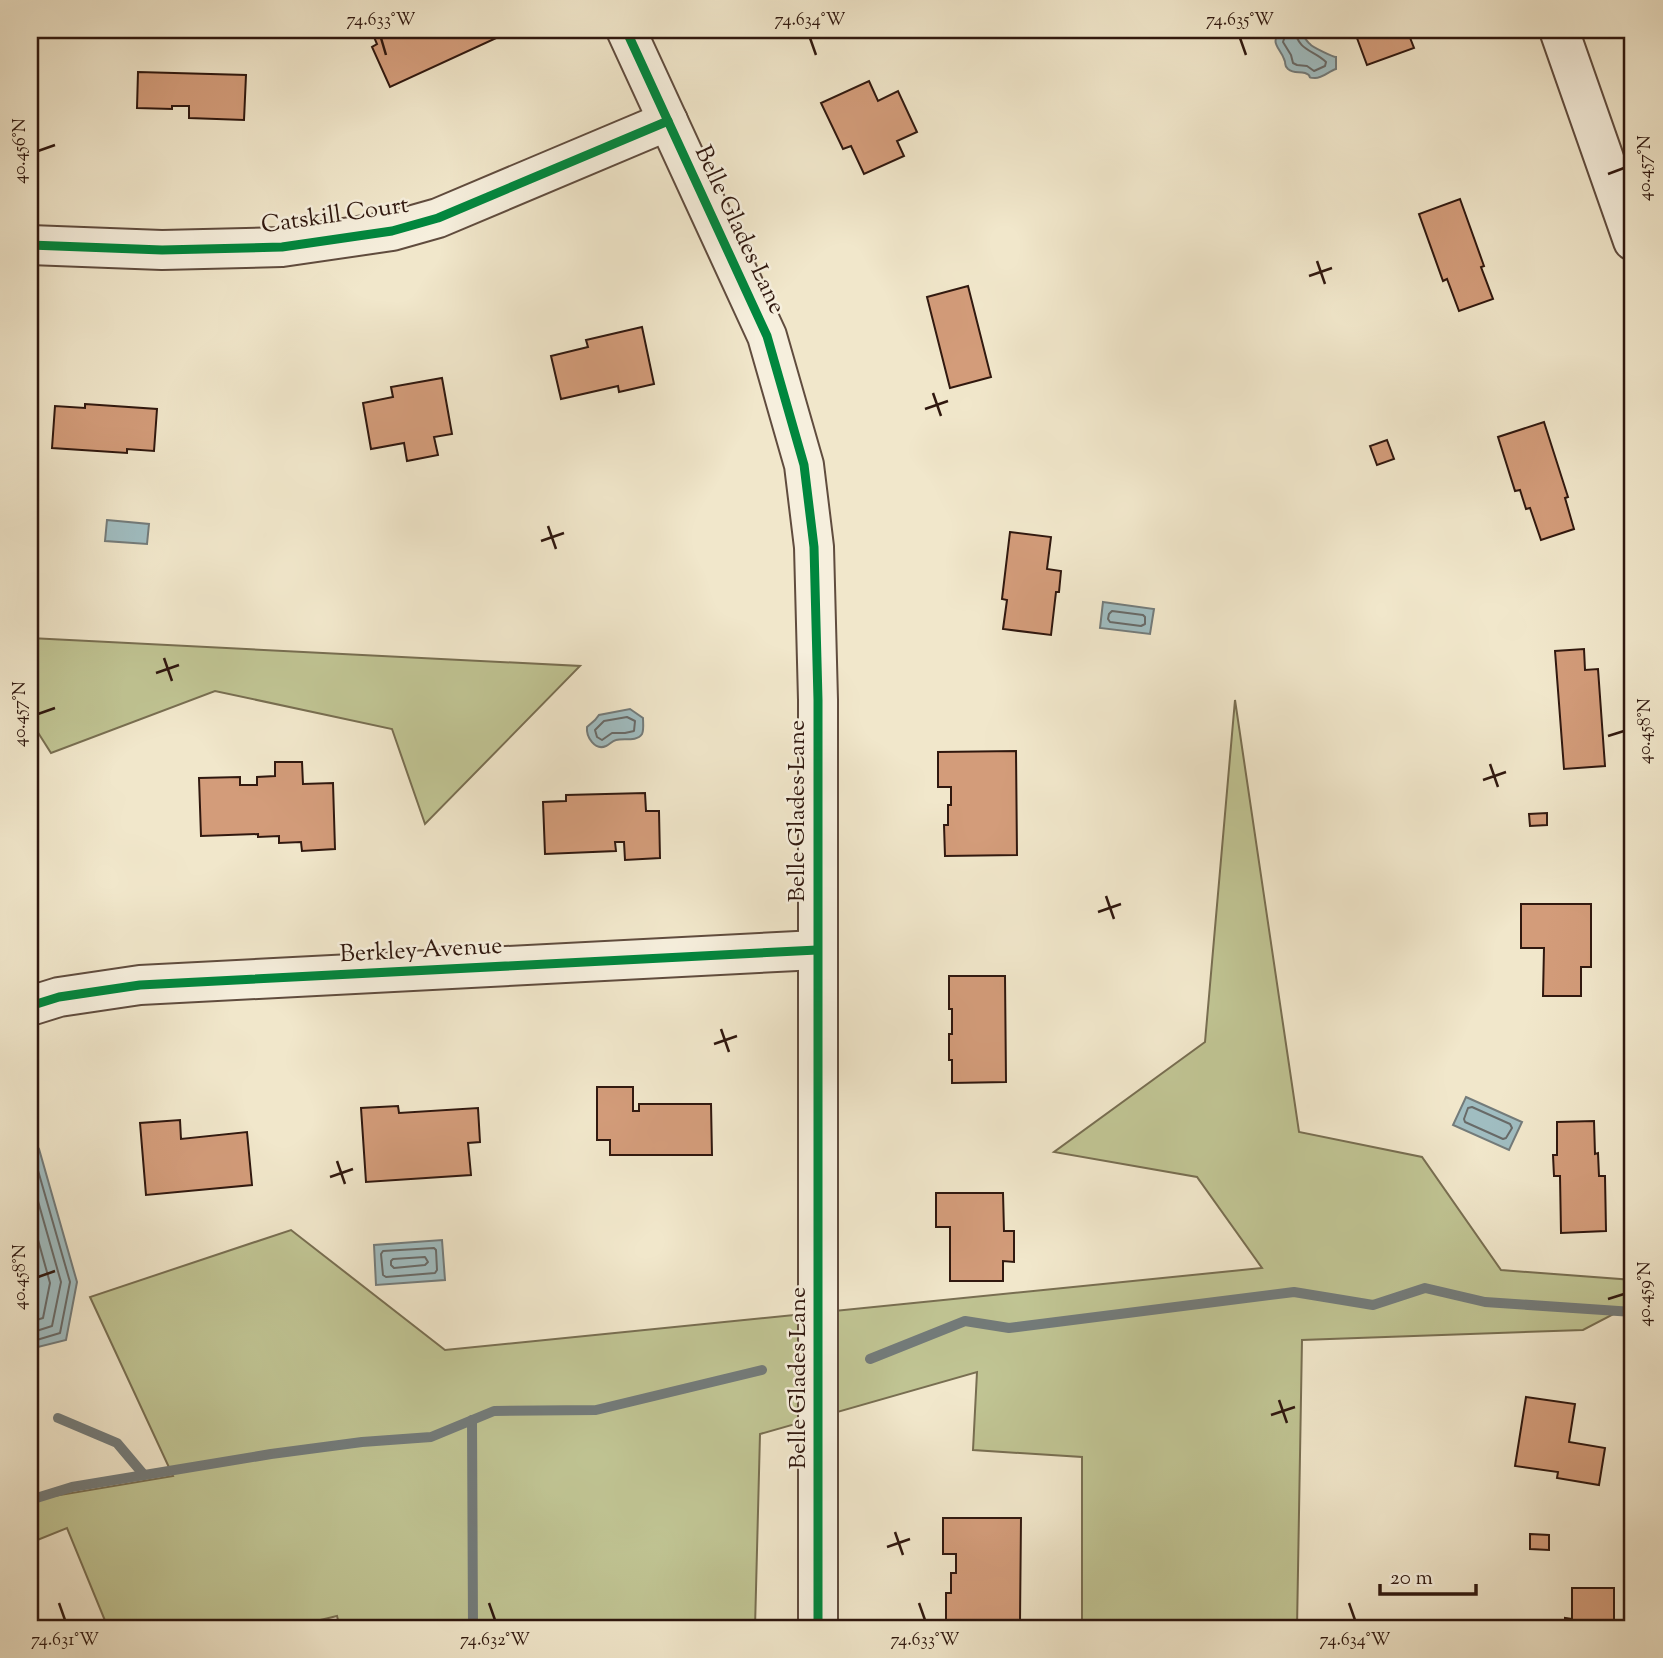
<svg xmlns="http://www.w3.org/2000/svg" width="1663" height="1658" viewBox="0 0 1663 1658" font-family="'Sorts Mill Goudy',serif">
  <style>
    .green { fill: #c0c493; stroke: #786e51; stroke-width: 2 }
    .water { fill: #a0bdc1; stroke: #737b7a; stroke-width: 2 }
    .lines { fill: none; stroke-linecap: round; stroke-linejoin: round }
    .shore { stroke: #686a68; stroke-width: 2 }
    .stream { stroke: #737b7a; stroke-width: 10 }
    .building { fill: #d39c7a; stroke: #30180f; stroke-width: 2 }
    .minor-casing { stroke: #604c3e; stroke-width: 42 }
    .minor { stroke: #f6efdd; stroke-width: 38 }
    .cycleway-casing { stroke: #f6efdd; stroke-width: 13 }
    .cycleway { stroke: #00873e; stroke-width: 9 }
    .ticks { fill: none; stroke: #30180f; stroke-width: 2.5 }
    .labels { text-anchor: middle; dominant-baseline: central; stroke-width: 5; stroke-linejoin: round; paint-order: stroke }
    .street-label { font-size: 24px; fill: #30180f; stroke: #f6efdd }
    .neatline { fill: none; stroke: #30180f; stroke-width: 2.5 }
    .ticks-label { font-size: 18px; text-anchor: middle; fill: #30180f }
  </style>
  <rect width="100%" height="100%" fill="#f1e7cb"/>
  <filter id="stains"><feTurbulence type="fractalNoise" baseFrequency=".00286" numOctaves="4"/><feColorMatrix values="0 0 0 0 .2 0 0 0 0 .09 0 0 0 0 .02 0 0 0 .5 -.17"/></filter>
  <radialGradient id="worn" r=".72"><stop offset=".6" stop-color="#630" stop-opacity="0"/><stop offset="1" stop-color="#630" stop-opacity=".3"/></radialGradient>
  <g class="green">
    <path d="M 30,638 L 580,666 L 425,824 L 392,729 L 215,691 L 51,753 L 30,720 Z"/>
    <path d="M 1235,700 L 1299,1132 L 1422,1157 L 1501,1270 L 1633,1280 L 1633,1304 L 1583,1330 L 1302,1340 L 1297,1628 L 1082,1628 L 1082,1457 L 973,1450 L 977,1372 L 760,1434 L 755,1628 L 340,1628 L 337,1616 L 287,1628 L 108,1628 L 67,1528 L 30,1543 L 30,1500 L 173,1476 L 90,1297 L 291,1230 L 445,1350 L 1262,1268 L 1197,1177 L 1054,1152 L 1205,1042 Z"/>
  </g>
  <g class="water">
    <path d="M 1284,30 L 1299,30 C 1303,34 1306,41 1310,44 C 1312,47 1333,57 1336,57 L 1336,69 C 1329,71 1323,78 1315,78 C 1305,78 1314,76 1305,73 C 1299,71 1294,74 1288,69 C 1283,64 1287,65 1284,59 C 1280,47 1267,42 1284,30 Z"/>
    <path d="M 107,520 L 149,524 L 147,544 L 105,541 Z"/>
    <path d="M 1103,602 L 1154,609 L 1150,634 L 1100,628 Z"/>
    <path d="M 630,709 L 643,718 C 643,722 644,730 642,734 C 637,742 623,738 616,740 C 612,741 610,744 606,746 C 595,751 586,737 587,727 L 595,720 L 599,715 Z"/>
    <path d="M 1466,1097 L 1522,1122 L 1509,1150 L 1453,1125 Z"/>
    <path d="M 30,1136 L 39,1149 L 77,1282 L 66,1340 L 30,1349 Z"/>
    <path d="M 442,1240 L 445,1280 L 376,1285 L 374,1245 Z"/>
  </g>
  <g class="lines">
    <g class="shore">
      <path d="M 1287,30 L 1283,42 L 1291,55 L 1293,63 L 1297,65 L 1307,66 L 1314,71 L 1325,66 L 1326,62 C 1314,50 1298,51 1295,30"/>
      <path d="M 1112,611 L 1143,615 L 1145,617 L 1145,624 L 1141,626 L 1110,622 L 1108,619 L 1109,614 Z"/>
      <path d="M 627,717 L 635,721 L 634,731 L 625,733 L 612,733 L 602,740 L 597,737 L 595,730 L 604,721 Z"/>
      <path d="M 1472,1107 L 1510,1124 L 1512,1128 L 1506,1138 L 1503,1139 L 1465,1122 L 1464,1119 L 1468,1108 Z"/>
      <path d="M 30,1148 L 33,1153 L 70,1282 L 60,1333 L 30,1342"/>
      <path d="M 30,1173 L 61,1282 L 52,1326 L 30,1333"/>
      <path d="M 30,1211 L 50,1283 L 43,1318 L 30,1322"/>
      <path d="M 434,1248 L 436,1250 L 437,1270 L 435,1273 L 386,1277 L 383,1275 L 381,1254 L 383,1251 Z"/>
      <path d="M 425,1257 L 428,1262 L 425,1265 L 394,1268 L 391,1265 L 391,1261 L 393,1259 Z"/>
    </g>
    <g class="stream">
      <path d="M 870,1359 L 965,1321 L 1009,1328 L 1294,1292 L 1373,1305 L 1425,1288 L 1485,1302 L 1633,1312"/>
      <path d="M 58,1418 L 117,1443 L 144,1475"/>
      <path d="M 472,1420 L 473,1628"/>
      <path d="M 30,1500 L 72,1487 L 271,1454 L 362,1442 L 431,1437 L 494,1411 L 596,1410 L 762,1370"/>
    </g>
  </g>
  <g class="building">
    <path d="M 371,30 L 503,30 L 505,34 L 390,87 L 372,47 L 377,44 Z"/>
    <path d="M 1354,30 L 1407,30 L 1414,48 L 1367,65 Z"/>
    <path d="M 138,72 L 246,75 L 244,120 L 189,118 L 189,106 L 172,106 L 172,109 L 137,108 Z"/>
    <path d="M 869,81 L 878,101 L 898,91 L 917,132 L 897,141 L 904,156 L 864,174 L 851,146 L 843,149 L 821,103 Z"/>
    <path d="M 1460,199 L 1484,266 L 1481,267 L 1493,299 L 1459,311 L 1447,279 L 1443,281 L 1419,214 Z"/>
    <path d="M 968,286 L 991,377 L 950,388 L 927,297 Z"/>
    <path d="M 642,327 L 654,384 L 619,392 L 618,386 L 561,399 L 551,356 L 588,347 L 586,340 Z"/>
    <path d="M 442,378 L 452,434 L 434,437 L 438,455 L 407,461 L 404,443 L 371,449 L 363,403 L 393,397 L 391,387 Z"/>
    <path d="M 85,404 L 157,409 L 154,451 L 127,449 L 127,453 L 52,448 L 55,406 L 85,408 Z"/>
    <path d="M 1544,422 L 1568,497 L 1565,498 L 1574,529 L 1541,540 L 1530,508 L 1526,509 L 1520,490 L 1515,491 L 1498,437 Z"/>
    <path d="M 1387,440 L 1394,459 L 1377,465 L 1370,446 Z"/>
    <path d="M 1010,532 L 1051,537 L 1047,569 L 1061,571 L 1059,592 L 1056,592 L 1051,635 L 1003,629 L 1007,600 L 1002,599 Z"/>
    <path d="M 1584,649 L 1585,670 L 1598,669 L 1605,766 L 1564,769 L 1555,651 Z"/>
    <path d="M 1016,751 L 1017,855 L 945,856 L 944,825 L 948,825 L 948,805 L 951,805 L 951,787 L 938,787 L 938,752 Z"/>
    <path d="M 275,762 L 302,762 L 303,784 L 333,783 L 335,849 L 302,851 L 301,842 L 279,843 L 279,836 L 258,837 L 258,834 L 201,836 L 199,778 L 240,777 L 240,785 L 257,785 L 257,777 L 275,776 Z"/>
    <path d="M 645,793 L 646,811 L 659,811 L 660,858 L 625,860 L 624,842 L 615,842 L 616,851 L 545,854 L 543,802 L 566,801 L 566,795 Z"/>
    <path d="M 1547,813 L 1547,825 L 1530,826 L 1529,814 Z"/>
    <path d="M 30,835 L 36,856 L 30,857 Z"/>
    <path d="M 1521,904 L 1591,904 L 1591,967 L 1581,967 L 1581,996 L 1543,996 L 1544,948 L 1521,948 Z"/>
    <path d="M 949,976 L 1005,976 L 1006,1082 L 952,1083 L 952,1060 L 949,1060 L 949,1034 L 952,1034 L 952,1009 L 949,1009 Z"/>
    <path d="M 597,1087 L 633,1087 L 633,1111 L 639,1111 L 639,1104 L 711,1104 L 712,1155 L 610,1155 L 610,1140 L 597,1140 Z"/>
    <path d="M 398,1106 L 399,1113 L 478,1108 L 480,1142 L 468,1143 L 471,1175 L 366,1182 L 361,1108 Z"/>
    <path d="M 180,1120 L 181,1139 L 247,1132 L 252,1185 L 146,1195 L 140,1123 Z"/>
    <path d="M 1594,1121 L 1595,1154 L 1598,1153 L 1599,1176 L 1605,1176 L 1606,1231 L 1561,1233 L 1560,1176 L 1554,1176 L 1553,1155 L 1557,1155 L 1557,1122 Z"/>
    <path d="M 936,1193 L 1003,1193 L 1004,1231 L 1014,1231 L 1014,1262 L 1003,1261 L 1003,1281 L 950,1281 L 950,1227 L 936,1227 Z"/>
    <path d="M 1526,1397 L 1575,1404 L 1569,1442 L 1605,1448 L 1599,1485 L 1557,1478 L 1558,1472 L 1515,1466 Z"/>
    <path d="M 943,1518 L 1021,1518 L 1020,1621 L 946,1621 L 946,1593 L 951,1593 L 951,1573 L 956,1573 L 956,1554 L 943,1554 Z"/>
    <path d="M 1530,1534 L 1549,1535 L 1549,1550 L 1530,1549 Z"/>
    <path d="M 1572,1588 L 1614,1588 L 1614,1628 L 1565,1628 L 1565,1618 L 1572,1619 Z"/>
  </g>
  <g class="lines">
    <defs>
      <g id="minor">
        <path d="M 626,30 L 767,336 L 804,465 L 814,547 L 818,700 L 818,1628"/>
        <path d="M 1559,30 L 1633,241"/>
        <path d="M 30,245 L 162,250 L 282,247 L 392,231 L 438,218 L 668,121"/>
        <path d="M 30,1006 L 59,997 L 140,985 L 817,950"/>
      </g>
    </defs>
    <use href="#minor" class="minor-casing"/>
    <use href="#minor" class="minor"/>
    <defs>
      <g id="cycleway">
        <path d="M 626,30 L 767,336 L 804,465 L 814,547 L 818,700 L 818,1628"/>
        <path d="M 30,245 L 162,250 L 282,247 L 392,231 L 438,218 L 668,121"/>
        <path d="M 30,1006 L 59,997 L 140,985 L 817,950"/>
      </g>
    </defs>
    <use href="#cycleway" class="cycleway-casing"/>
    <use href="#cycleway" class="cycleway"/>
  </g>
  <path class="ticks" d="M 381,38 L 386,55M 810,38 L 816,55M 1240,38 L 1246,55M 38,151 L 55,145M 1608,174 L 1624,168M 1317,261 L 1325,284M 1309,276 L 1332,268M 933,393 L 941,416M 925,409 L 948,401M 548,526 L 556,549M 541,541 L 564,533M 164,658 L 172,681M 156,673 L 179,665M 38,714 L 55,708M 1608,736 L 1624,731M 1490,764 L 1498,787M 1483,780 L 1506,772M 1106,896 L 1114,919M 1098,912 L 1121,904M 721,1029 L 729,1052M 714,1044 L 737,1036M 337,1161 L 345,1184M 330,1177 L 353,1169M 38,1277 L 55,1271M 1608,1299 L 1624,1294M 1279,1400 L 1287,1423M 1271,1415 L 1295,1407M 895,1532 L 903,1555M 887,1547 L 910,1539M 59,1603 L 65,1620M 489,1603 L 495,1620M 919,1603 L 925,1620M 1349,1603 L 1355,1620"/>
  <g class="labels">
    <g class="street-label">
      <text transform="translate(335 216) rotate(-8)">Catskill Court</text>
      <text transform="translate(739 230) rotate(65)">Belle Glades Lane</text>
      <text transform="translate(798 811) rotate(-90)">Belle Glades Lane</text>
      <text transform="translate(421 951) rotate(-3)">Berkley Avenue</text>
      <text transform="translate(799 1378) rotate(-90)">Belle Glades Lane</text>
    </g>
  </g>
  <rect width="1663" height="1658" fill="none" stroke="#f1e7cb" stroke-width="77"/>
  <path d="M1380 1584v10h96v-10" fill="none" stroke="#30180f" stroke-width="3.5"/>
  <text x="1390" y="1584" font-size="21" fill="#30180f" stroke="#f6efdd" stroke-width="5" paint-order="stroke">20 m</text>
  <rect x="38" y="38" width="1586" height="1582" class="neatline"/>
  <g class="ticks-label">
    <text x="381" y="25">74.633°W</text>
    <text x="810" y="25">74.634°W</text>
    <text x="1240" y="25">74.635°W</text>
    <text transform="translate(19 151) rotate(-90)" y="6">40.456°N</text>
    <text transform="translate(1644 168) rotate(-90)" y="6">40.457°N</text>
    <text transform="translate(19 714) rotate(-90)" y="6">40.457°N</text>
    <text transform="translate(1644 731) rotate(-90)" y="6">40.458°N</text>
    <text transform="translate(19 1277) rotate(-90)" y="6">40.458°N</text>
    <text transform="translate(1644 1294) rotate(-90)" y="6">40.459°N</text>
    <text x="65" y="1645">74.631°W</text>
    <text x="495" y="1645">74.632°W</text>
    <text x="925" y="1645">74.633°W</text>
    <text x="1355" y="1645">74.634°W</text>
  </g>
  <rect width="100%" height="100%" filter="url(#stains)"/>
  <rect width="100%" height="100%" fill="url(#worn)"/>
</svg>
